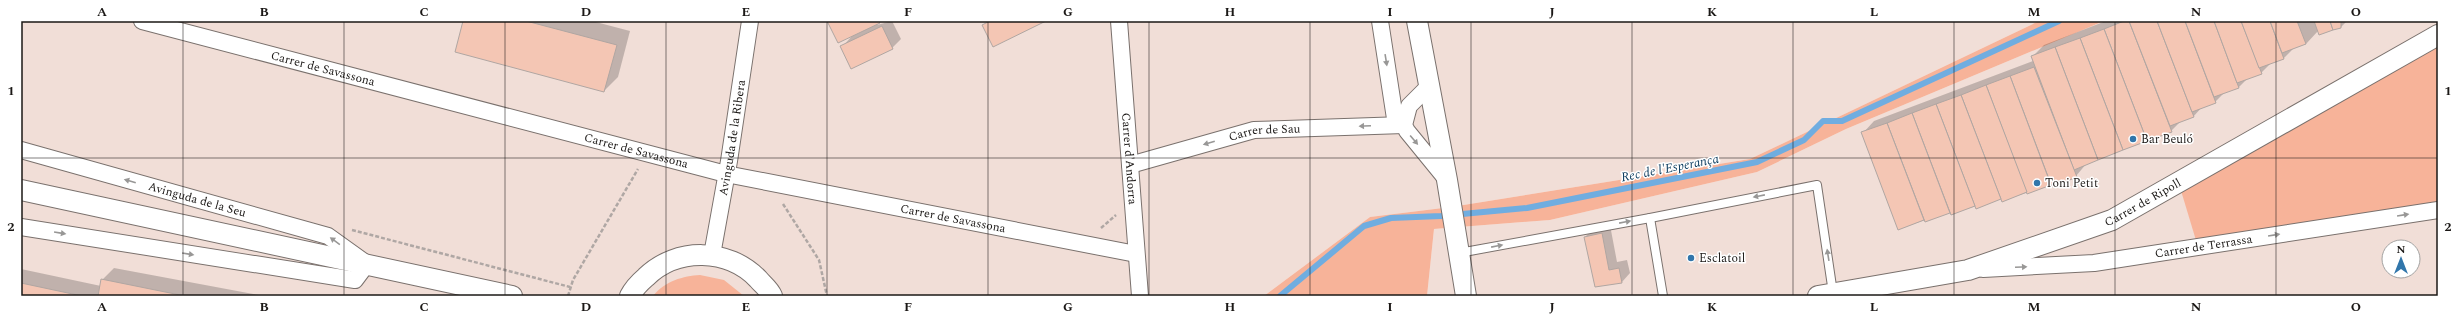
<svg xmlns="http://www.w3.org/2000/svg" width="2459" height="317" viewBox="0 0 2459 317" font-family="Spectral,serif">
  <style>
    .built { fill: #f1ded7; fill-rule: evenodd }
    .green { fill: #f7b399 }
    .shadow { fill: #0003 }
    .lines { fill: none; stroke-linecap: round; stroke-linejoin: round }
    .stream { stroke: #70ade0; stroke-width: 6 }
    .building { fill: #f4c6b4; stroke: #b0a6a2 }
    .service-casing { stroke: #7a716d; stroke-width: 10 }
    .minor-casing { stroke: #7a716d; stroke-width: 18 }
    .tertiary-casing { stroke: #7a716d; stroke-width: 22 }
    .path { stroke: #afa7a4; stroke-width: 2.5; stroke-dasharray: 4 2; stroke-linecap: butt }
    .service { stroke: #fff; stroke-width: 8 }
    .minor { stroke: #fff; stroke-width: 16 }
    .tertiary { stroke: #fff; stroke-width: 20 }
    .oneway { fill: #989796 }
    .grid { fill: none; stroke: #1b1816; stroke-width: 1; stroke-opacity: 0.55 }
    .poi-dot { fill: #3176ab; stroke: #fff; stroke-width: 1.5 }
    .labels { text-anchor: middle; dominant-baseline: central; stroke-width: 3; stroke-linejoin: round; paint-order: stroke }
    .street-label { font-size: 12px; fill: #1b1816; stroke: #fff }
    .poi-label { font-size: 12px; fill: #1b1816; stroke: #fff; text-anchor: start }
    .water-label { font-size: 13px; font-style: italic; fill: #0f3e60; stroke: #fff }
    .neatline { fill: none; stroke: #1b1816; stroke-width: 1.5 }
    .grid-label { font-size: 13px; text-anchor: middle; font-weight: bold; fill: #1b1816 }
  </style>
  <rect width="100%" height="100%" fill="#f9eeea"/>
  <g class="built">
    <path d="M 21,21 L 2039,21 L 1750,159 L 1451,207 L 1370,217 L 1264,296 L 21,296 Z"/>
    <path d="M 2104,21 L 2438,21 L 2438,296 L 1427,296 L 1434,229 L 1550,220 L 1757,172 L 1846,129 ZM 2389,247 L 2413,247 L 2413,271 L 2389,271 Z"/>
  </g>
  <g class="green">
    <path d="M 2039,21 L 2104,21 L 1846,129 L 1757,172 L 1550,220 L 1434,229 L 1427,296 L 1264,296 L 1370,217 L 1451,207 L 1750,159 Z"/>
    <path d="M 2438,35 L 2438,210 L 2198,247 L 2179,184 Z"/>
    <path d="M 700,275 L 724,280 L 744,296 L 653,296 C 665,281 683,276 700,275 Z"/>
  </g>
  <g class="shadow">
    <path d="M 464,21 L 592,21 L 630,31 L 618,77 L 604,91 Z"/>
    <path d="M 829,21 L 880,21 L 877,25 L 892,21 L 901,39 L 892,48 L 842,47 L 852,36 Z"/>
    <path d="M 2106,21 L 2347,21 L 2341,27 L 2318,31 L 2306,44 L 2294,48 L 2284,58 L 2271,63 L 2261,73 L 2248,78 L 2239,87 L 2225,92 L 2215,102 L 2203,106 L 2193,117 L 2181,121 L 2171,131 L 2087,163 L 2076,176 L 2002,201 L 2001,198 L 1951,214 L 1951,211 L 1899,229 L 1863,133 L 1874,121 L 2033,61 L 2032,57 L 2044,45 Z"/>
    <path d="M 1610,225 L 1617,262 L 1627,260 L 1630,273 L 1622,282 L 1595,286 L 1585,237 L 1594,228 Z"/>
    <path d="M 114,268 L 264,296 L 21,296 L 21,269 L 101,286 L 102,280 Z"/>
  </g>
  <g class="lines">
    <path class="stream" d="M 1280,296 L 1364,226 L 1391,218 L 1441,216 L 1527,208 L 1757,162 L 1804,140 L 1823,121 L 1842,121 L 2059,21"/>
  </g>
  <g class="building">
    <path d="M 463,21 L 526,21 L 617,45 L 604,92 L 455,52 Z"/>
    <path d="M 827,21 L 879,21 L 880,23 L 838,43 Z"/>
    <path d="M 990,21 L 1046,21 L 993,47 L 982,25 Z"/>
    <path d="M 2124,21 L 2129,21 L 2172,132 L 2147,141 L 2104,29 Z"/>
    <path d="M 2129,21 L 2157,21 L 2194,117 L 2170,126 Z"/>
    <path d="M 2157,21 L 2185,21 L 2216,103 L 2192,112 Z"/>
    <path d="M 2185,21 L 2214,21 L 2239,88 L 2214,97 Z"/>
    <path d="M 2214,21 L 2241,21 L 2262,74 L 2237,83 Z"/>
    <path d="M 2241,21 L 2270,21 L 2284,59 L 2259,68 Z"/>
    <path d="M 2270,21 L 2297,21 L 2306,44 L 2282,53 Z"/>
    <path d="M 2314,21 L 2330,21 L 2333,30 L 2319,35 Z"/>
    <path d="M 2330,21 L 2341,21 L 2341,28 L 2333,30 Z"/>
    <path d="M 882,26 L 893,49 L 851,69 L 840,46 Z"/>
    <path d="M 2104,29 L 2147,141 L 2123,150 L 2080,38 Z"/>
    <path d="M 2080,38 L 2123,150 L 2098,160 L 2055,47 Z"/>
    <path d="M 2055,47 L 2098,160 L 2074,170 L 2031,56 Z"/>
    <path d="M 2034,67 L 2077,177 L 2052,187 L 2010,76 Z"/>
    <path d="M 2010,76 L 2051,185 L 2027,194 L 1986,85 Z"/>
    <path d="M 1986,85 L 2027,192 L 2002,202 L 1961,95 Z"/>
    <path d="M 1961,95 L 2001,199 L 1976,209 L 1936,104 Z"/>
    <path d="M 1936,104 L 1975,206 L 1951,215 L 1912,113 Z"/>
    <path d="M 1912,113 L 1950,213 L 1925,222 L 1887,123 Z"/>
    <path d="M 1887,123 L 1924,220 L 1898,230 L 1861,132 Z"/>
    <path d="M 1602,233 L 1609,270 L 1619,268 L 1622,283 L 1595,287 L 1584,237 Z"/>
    <path d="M 101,279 L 185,296 L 98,296 Z"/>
    <path d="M 21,283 L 82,296 L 21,296 Z"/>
  </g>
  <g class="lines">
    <defs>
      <g id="service">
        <path d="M 1650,218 L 1817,185 L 1833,293"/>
        <path d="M 1459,253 L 1650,218 L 1663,296"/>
      </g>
      <g id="minor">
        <path id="s1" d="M 142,21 L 726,174 L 1136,254"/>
        <path id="s2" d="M 1119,21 L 1140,296"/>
        <path d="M 1380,21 L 1396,125"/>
        <path d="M 1429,86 L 1409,106 L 1404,125 L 1407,131 L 1447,180"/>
        <path id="s3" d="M 21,150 L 328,236 L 367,264 L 355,280 L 21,227"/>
        <path id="s4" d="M 1130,165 L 1254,130 L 1404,125"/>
        <path id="s5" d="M 712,255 L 729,161 L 750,21"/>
        <path id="s6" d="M 1983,269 L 2094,263 L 2438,210"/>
      </g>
      <g id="tertiary">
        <path d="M 1417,21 L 1447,180 L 1466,296"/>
        <path d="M 21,190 L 512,296"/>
        <path d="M 630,296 C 634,288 639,283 646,277 C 677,247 728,248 758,279 C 763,285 769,289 772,296"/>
        <path id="s7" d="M 1818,296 L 1968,270 L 2112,220 L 2438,35"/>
      </g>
    </defs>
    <use href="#service" class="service-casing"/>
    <use href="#minor" class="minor-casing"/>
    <use href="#tertiary" class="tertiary-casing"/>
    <g class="path">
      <path d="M 783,204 L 819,260 L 827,296"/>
      <path d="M 1101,228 L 1116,215"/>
      <path d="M 352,230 L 570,287"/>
      <path d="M 568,296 L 573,280 L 638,169"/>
    </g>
    <use href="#service" class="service"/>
    <use href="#minor" class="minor"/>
    <use href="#tertiary" class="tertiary"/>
  </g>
  <defs><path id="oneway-solid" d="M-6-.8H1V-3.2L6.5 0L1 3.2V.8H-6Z"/></defs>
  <g class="oneway">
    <use href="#oneway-solid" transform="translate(1386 60) rotate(81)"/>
    <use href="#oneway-solid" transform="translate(1365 126) rotate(178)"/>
    <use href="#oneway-solid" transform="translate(1414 140) rotate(50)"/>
    <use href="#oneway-solid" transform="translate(1209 143) rotate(164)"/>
    <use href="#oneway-solid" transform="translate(130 181) rotate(-164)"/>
    <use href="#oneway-solid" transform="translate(1759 196) rotate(169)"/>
    <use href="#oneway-solid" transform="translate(2403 215) rotate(-9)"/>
    <use href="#oneway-solid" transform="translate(1625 222) rotate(-11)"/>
    <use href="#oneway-solid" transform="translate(60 233) rotate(9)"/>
    <use href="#oneway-solid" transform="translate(2274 235) rotate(-9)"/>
    <use href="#oneway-solid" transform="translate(335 241) rotate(-144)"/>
    <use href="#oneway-solid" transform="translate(1497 246) rotate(-11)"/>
    <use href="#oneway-solid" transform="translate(188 254) rotate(9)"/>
    <use href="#oneway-solid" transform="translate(1828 255) rotate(-99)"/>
    <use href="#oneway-solid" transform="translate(2021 267) rotate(-3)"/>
  </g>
  <path class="grid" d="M 183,21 L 183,296M 344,21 L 344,296M 505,21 L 505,296M 666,21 L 666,296M 827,21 L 827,296M 988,21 L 988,296M 1149,21 L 1149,296M 1310,21 L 1310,296M 1471,21 L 1471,296M 1632,21 L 1632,296M 1793,21 L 1793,296M 1954,21 L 1954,296M 2115,21 L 2115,296M 2276,21 L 2276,296M 21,158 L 2438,158"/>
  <g class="poi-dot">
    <circle cx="2133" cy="139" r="4"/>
    <circle cx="2037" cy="183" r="4"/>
    <circle cx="1691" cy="258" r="4"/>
  </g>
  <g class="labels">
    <g class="street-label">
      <text stroke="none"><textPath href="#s1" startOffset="187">Carrer de Savassona</textPath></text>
      <text stroke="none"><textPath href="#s4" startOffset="139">Carrer de Sau</textPath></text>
      <text stroke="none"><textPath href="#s5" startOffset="119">Avinguda de la Ribera</textPath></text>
      <text stroke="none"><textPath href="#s1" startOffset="511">Carrer de Savassona</textPath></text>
      <text stroke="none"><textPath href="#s2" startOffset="138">Carrer d'Andorra</textPath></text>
      <text stroke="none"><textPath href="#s3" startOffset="183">Avinguda de la Seu</textPath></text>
      <text stroke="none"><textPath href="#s7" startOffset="340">Carrer de Ripoll</textPath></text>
      <text stroke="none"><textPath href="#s1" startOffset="835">Carrer de Savassona</textPath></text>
      <text stroke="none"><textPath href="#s6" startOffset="222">Carrer de Terrassa</textPath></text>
    </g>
    <g class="poi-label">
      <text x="2141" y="139">Bar Beuló</text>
      <text x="2045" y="183">Toni Petit</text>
      <text x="1699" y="258">Esclatoil</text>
    </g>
    <g class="water-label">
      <text transform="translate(1670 168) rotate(-11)">Rec de l'Esperança</text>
    </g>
  </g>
  <rect width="2459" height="317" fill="none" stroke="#ffffff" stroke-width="44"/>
  <g transform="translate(2401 259)"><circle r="19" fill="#ffffff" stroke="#a4a3a2"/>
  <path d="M0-3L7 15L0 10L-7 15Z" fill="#3176ab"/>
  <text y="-6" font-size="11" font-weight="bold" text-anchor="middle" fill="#1b1816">N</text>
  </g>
  <rect x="22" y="22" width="2415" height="273" class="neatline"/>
  <g class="grid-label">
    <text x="102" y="16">A</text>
    <text x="264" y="16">B</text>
    <text x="424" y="16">C</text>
    <text x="586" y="16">D</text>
    <text x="746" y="16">E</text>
    <text x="908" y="16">F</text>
    <text x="1068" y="16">G</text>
    <text x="1230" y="16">H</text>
    <text x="1390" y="16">I</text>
    <text x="1552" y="16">J</text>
    <text x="1712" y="16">K</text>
    <text x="1874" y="16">L</text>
    <text x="2034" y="16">M</text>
    <text x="2196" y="16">N</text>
    <text x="2356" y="16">O</text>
    <text x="11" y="95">1</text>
    <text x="2448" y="95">1</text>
    <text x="11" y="231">2</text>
    <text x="2448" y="231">2</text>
    <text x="102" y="311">A</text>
    <text x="264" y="311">B</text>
    <text x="424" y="311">C</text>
    <text x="586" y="311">D</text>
    <text x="746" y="311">E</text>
    <text x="908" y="311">F</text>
    <text x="1068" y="311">G</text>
    <text x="1230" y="311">H</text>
    <text x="1390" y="311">I</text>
    <text x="1552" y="311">J</text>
    <text x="1712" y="311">K</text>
    <text x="1874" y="311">L</text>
    <text x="2034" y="311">M</text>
    <text x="2196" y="311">N</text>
    <text x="2356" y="311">O</text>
  </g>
</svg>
